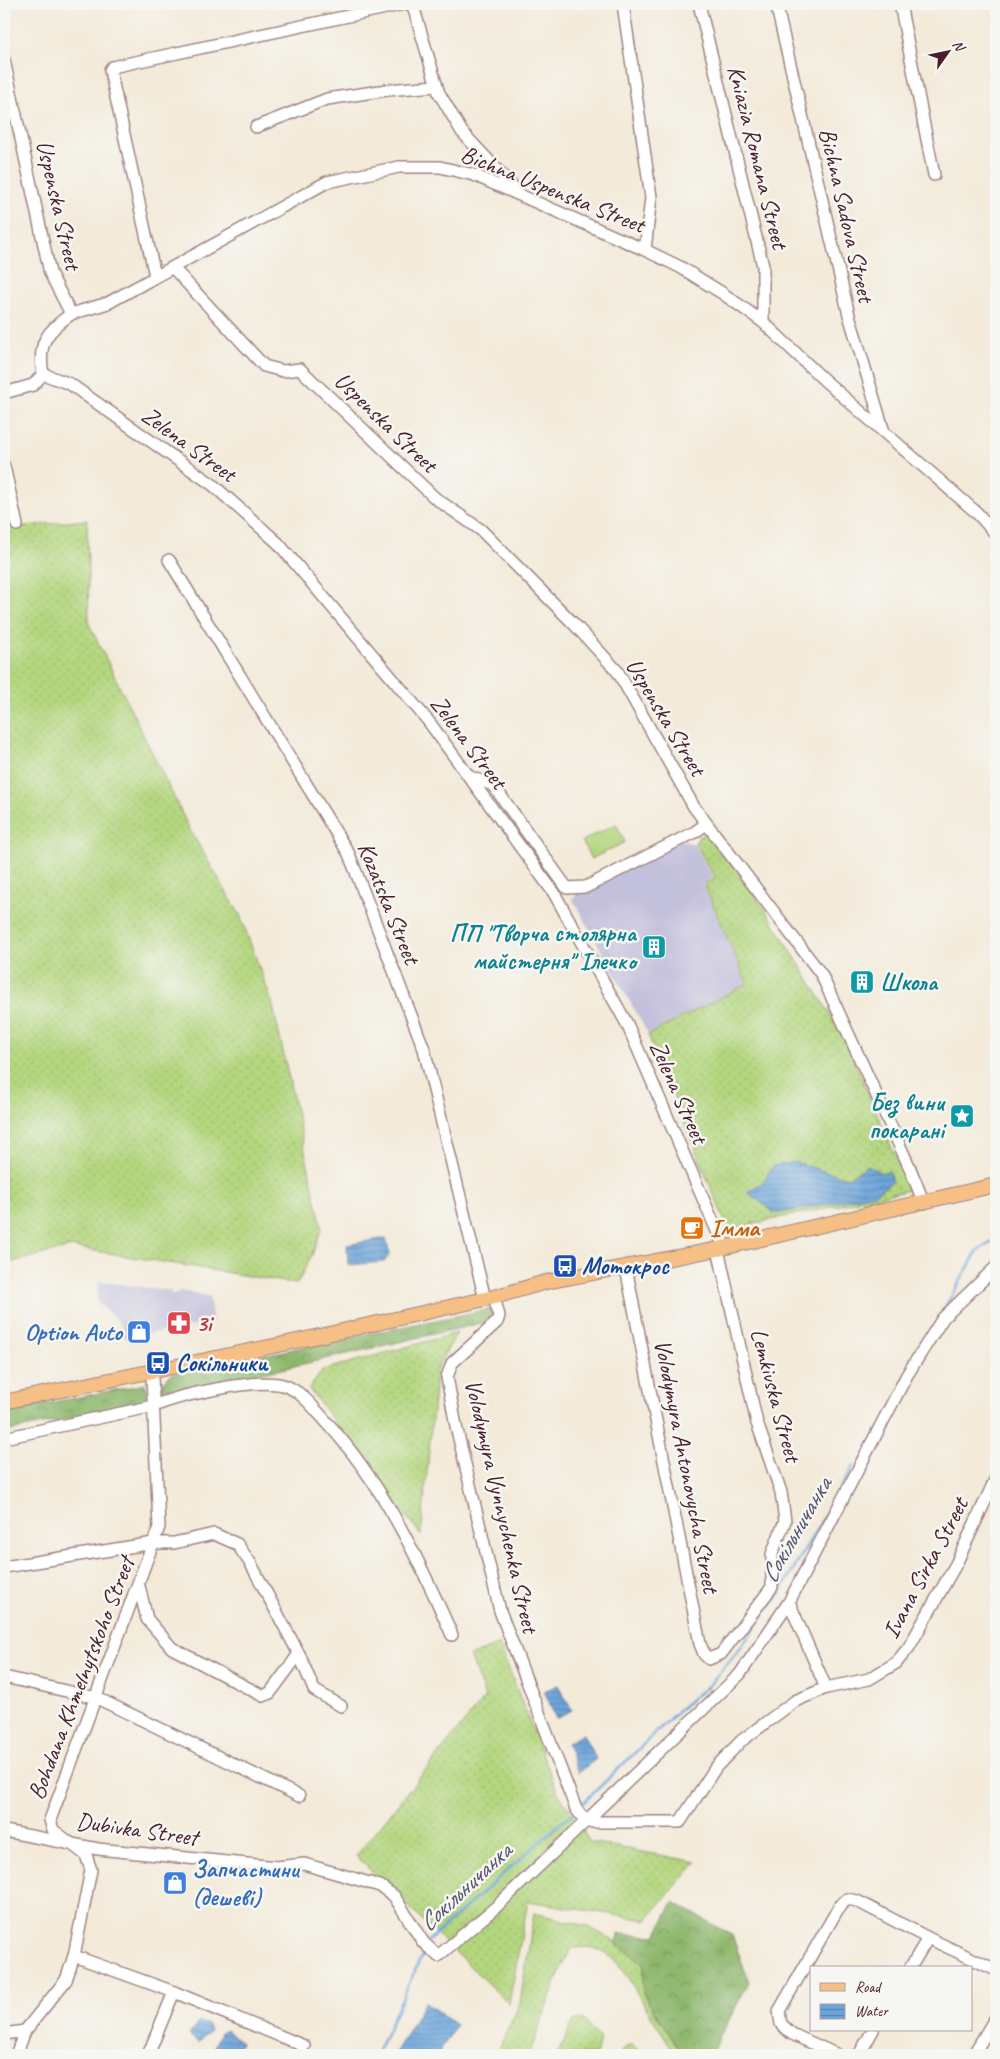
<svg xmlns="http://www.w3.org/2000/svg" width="1000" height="2059" viewBox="0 0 1000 2059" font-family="Caveat,sans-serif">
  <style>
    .industrial { fill: #c3c0db }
    .grass { fill: url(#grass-dots); stroke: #7e7a54 }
    .forest { fill: url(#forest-crowns); stroke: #6c6b4c }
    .pitch { fill: #b3d67e; stroke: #7e7a54 }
    .water { fill: url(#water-rules); stroke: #5a6282 }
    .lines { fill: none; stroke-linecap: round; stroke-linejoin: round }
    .stream { stroke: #6aa4da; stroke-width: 2.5 }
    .minor-casing { stroke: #9e8482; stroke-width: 14 }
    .major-casing { stroke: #9e8482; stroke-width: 16 }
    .minor { stroke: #fff; stroke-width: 11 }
    .major { stroke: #f5bf86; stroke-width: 14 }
    .labels { text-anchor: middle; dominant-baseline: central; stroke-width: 5; stroke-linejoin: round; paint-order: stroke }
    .street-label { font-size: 24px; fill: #4a1f2b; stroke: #f6f6f2 }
    .culture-label { font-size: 24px; font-weight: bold; fill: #0d838f; stroke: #f6f6f2; text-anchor: end }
    .food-label { font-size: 24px; font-weight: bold; fill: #c56008; stroke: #f6f6f2; text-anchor: start }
    .transit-label { font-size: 24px; font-weight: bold; fill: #164399; stroke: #f6f6f2; text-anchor: start }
    .health-label { font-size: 24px; font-weight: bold; fill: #be3a42; stroke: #f6f6f2; text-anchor: start }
    .shop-label { font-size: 24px; font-weight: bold; fill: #366cbe; stroke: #f6f6f2; text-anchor: end }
    .water-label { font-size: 25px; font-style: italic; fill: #575471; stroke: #f6f6f2 }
  </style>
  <defs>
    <pattern id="grass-dots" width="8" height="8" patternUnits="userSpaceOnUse" patternTransform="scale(1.25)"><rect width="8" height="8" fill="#b3d67e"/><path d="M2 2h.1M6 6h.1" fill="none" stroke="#9bb76d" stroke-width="1.8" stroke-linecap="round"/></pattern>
    <pattern id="forest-crowns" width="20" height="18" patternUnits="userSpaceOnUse" patternTransform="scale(1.25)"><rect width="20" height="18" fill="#8eb76d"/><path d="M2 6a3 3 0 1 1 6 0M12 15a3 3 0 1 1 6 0" fill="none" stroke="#76945a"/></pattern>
    <pattern id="water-rules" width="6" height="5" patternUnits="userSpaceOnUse" patternTransform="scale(1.25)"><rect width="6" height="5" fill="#6aa4da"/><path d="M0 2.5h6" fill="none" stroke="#5985b1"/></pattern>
  </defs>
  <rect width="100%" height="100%" fill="#f6f6f2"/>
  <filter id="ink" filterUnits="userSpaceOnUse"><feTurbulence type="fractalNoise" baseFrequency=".02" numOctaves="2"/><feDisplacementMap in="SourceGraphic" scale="10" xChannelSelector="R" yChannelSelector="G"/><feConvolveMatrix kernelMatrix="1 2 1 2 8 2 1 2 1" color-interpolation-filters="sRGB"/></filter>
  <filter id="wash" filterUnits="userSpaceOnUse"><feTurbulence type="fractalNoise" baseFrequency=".0096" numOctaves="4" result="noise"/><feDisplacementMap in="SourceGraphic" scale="20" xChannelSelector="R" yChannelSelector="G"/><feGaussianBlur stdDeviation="1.12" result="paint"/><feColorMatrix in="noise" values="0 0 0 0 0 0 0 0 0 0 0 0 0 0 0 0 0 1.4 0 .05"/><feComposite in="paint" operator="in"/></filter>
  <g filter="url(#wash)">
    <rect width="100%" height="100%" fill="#f3ead9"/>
    <g class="industrial">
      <path d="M 680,840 L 694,844 L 713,877 L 703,884 L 746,984 L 648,1034 L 572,898 Z"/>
      <path d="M 98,1281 L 171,1291 L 171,1296 L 180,1291 L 209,1296 L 213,1322 L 124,1338 L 120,1323 L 97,1302 Z"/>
    </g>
    <g class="grass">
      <path d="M 4,472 L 16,527 L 87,520 L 89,624 L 191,832 L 240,915 L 272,1002 L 322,1228 L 312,1255 L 297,1284 L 71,1247 L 4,1264 Z"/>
      <path d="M 703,835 L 711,837 L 766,911 L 842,1033 L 910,1190 L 728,1229 L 648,1035 L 747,984 L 704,884 L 715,878 L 695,843 L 699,837 Z"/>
      <path d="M 457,1333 L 437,1367 L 421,1535 L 309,1389 L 323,1370 Z"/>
      <path d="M 499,1644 L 557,1791 L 590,1842 L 697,1862 L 646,1920 L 528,1901 L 509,2004 L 356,1856 L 485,1697 L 470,1656 Z"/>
      <path d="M 534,1913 L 587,1926 L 635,1953 L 683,2004 L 707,2055 L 676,2055 C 664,2036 652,2017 640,1998 C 624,1971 610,1939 571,1949 L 559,1973 L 529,2055 L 496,2055 L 520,2003 Z"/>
      <path d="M 583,2019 L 600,2039 L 596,2055 L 557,2055 L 573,2022 Z"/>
      <path d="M 631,2044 L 641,2052 L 642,2055 L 621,2055 L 622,2050 Z"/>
    </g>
    <g class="forest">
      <path d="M 490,1309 L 491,1321 L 163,1396 L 162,1384 L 171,1374 Z"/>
      <path d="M 145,1384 L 148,1392 L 143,1403 L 10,1431 L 4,1430 L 4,1412 Z"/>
      <path d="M 673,1902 L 732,1935 L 749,1982 L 711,2054 L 712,2055 L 685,2055 L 682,2053 L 643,1994 L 644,1964 L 617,1944 L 618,1934 L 656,1936 Z"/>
    </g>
    <path class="pitch" d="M 616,824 L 625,842 L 591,859 L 582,841 Z"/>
    <g class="water">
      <path d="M 794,1162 L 848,1178 L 868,1165 L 881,1173 L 889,1171 L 892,1181 L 875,1194 L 776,1214 L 747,1192 L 762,1183 L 773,1166 Z"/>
      <path d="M 386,1238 L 390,1254 L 384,1262 L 348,1265 L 347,1245 Z"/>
      <path d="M 558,1685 L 572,1710 L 556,1719 L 544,1691 Z"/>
      <path d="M 583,1734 L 596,1759 L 578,1773 L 567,1743 Z"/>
      <path d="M 425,2002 L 456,2025 L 438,2055 L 394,2055 Z"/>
      <path d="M 199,2022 L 208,2025 L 210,2030 L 199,2043 L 189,2035 Z"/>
      <path d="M 226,2030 L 241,2042 L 238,2051 L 232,2055 L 219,2052 L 214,2047 L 220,2033 Z"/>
    </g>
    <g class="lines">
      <g class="stream">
        <path d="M 943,1311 L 978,1250 L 996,1240"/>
        <path d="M 581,1805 L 681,1708 L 709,1685 L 738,1651 L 778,1596 L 854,1465"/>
        <path d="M 428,1941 L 572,1813"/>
        <path d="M 376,2055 L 425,1949"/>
      </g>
    </g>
  </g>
  <g filter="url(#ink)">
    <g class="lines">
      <defs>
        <g id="minor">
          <path d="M 409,4 L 413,6 L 439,93 L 462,132 L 515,189"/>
          <path d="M 623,4 L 651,197 L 645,250"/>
          <path d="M 699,4 L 763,266 L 763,322"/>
          <path d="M 776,4 L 849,315 L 884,432"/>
          <path d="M 900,4 L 934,175"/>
          <path d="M 4,60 L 50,273 L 71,314 C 47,331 37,343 43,374"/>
          <path d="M 256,127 L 327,99 L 387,90 L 436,86"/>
          <path d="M 174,269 L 264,366 L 283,371 L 300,369 L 435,498 L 481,530 L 575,625 L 618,672 L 694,807 L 821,974 L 909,1166 L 924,1203"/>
          <path d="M 155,276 L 110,70 L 112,67 L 404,4"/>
          <path d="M 71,314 L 108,303 L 327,182 L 399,167 L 440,167 L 474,175 L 645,250 L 680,267 L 722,293 L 763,322 L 823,379 L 977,513 L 996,534"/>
          <path d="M 43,374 L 70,384 L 213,485 L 278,543 L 429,722 L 554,893 L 627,1024 L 721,1240 L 726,1246"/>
          <path d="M 4,393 L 33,385 L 43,374"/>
          <path d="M 4,466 L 17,525"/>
          <path d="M 169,560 L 349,854 L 424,1049 L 485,1299"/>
          <path d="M 470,777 L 493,785 L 567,888 L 586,887 L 695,832 L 706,824"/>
          <path d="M 626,1268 L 700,1644 L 704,1654 L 709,1659 L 721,1654 L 772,1587 L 772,1554 L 785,1521 L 781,1492 L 757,1423 L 718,1249"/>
          <path d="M 494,1297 L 499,1316 L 497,1322 L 452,1363 L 447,1377 L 456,1426 L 500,1611 L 576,1809 L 586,1822"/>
          <path d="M 4,1438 L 154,1406 C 180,1395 256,1378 283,1385 C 300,1390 312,1406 323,1418 C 382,1482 418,1557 452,1635"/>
          <path d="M 4,1567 L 154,1543 L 174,1543 L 214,1534 L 237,1544 L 251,1564 L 299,1654 L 314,1690 L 341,1706"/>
          <path d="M 139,1586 L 147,1619 L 172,1648 L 263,1696 L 270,1693 L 299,1654"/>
          <path d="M 789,1602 L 826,1688"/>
          <path d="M 4,1677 L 97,1698 L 299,1796"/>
          <path d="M 586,1822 L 680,1822 L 716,1767 L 741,1741 L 795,1701 L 826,1688 L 869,1679 L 896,1663 L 909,1647 L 956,1564 L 996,1478"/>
          <path d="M 4,1831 L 98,1849 L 277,1867 L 304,1864 L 380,1886 L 394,1896 L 423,1942 L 438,1956 L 496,1907 L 740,1674 L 789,1602 L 907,1375 L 943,1318 L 996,1267"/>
          <path d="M 74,1956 L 174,1992 L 148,2055"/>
          <path d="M 910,1968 L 928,1938"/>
          <path d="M 174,1992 L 304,2046"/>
          <path d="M 4,2034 L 25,2031"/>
          <path d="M 16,2055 L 25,2031 L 66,1980 L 74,1956 L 91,1870 L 86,1855 L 53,1830 L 50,1820 L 159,1527 L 152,1377 L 154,1371"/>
          <path d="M 838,2055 L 792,2034 L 781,2024 L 779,2011 L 839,1907 L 847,1899 L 857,1901 L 928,1938 L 996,1970"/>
          <path d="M 859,2055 L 873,2030"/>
          <path d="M 973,2055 L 996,2017"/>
        </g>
        <path id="major" d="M 4,1402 L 288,1343 L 494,1297 L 546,1282 L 718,1249 L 996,1185"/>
      </defs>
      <use href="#minor" class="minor-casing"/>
      <use href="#major" class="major-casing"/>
      <use href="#minor" class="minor"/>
      <use href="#major" class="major"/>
    </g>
  </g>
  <defs>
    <symbol id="building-square" viewBox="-11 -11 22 22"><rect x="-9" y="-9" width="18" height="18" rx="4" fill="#0f9aa8" stroke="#f6f6f2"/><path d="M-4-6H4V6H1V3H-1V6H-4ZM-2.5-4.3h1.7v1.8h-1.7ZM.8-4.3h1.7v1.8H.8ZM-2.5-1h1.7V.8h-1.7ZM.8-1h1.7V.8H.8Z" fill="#fff"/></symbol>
    <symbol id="sight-square" viewBox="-11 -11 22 22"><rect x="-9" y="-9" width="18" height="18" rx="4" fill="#0f9aa8" stroke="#f6f6f2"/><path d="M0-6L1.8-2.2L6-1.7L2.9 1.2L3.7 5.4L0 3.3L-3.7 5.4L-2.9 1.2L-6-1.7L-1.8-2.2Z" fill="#fff"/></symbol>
    <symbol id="cafe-square" viewBox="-11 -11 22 22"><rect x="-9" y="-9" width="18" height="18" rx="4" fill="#e8710a" stroke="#f6f6f2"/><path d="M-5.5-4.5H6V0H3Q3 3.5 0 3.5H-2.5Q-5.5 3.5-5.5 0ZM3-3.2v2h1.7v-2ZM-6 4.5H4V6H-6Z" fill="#fff"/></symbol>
    <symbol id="bus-square" viewBox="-11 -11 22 22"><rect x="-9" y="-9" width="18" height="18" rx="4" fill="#1a4fb4" stroke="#f6f6f2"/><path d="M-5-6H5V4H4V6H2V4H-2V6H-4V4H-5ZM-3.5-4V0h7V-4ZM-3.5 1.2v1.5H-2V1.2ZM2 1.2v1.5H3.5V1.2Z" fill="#fff"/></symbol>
    <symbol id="pharmacy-square" viewBox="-11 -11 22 22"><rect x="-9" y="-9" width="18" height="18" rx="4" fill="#e0444e" stroke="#f6f6f2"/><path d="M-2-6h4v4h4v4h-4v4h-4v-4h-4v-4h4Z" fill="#fff"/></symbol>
    <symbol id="shop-square" viewBox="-11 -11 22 22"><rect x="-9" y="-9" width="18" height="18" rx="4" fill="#3f7fe0" stroke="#f6f6f2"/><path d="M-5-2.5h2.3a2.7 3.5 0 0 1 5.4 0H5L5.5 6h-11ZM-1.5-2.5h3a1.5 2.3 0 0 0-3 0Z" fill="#fff"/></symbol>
  </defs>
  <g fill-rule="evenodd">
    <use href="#building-square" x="640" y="933" width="28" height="28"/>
    <use href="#building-square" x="848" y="968" width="28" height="28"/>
    <use href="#sight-square" x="948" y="1102" width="28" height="28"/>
    <use href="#cafe-square" x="678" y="1214" width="28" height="28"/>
    <use href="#bus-square" x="551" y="1252" width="28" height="28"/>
    <use href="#pharmacy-square" x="165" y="1309" width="28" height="28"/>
    <use href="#shop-square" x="125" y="1318" width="28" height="28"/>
    <use href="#bus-square" x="144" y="1349" width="28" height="28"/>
    <use href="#shop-square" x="161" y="1869" width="28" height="28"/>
  </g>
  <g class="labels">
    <g class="street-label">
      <text transform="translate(758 157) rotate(76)">Kniazia Romana Street</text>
      <text transform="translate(553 189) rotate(22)">Bichna Uspenska Street</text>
      <text transform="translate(59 205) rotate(77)">Uspenska Street</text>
      <text transform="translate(847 215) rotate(77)">Bichna Sadova Street</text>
      <text transform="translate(386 422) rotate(44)">Uspenska Street</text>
      <text transform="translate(189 444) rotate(36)">Zelena Street</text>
      <text transform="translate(666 717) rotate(59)">Uspenska Street</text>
      <text transform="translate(469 742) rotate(53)">Zelena Street</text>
      <text transform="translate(389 903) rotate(68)">Kozatska Street</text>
      <text transform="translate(679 1092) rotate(66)">Zelena Street</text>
      <text transform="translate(776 1395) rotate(75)">Lemkivska Street</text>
      <text transform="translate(687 1466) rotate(79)">Volodymyra Antonovycha Street</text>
      <text transform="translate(502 1506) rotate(77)">Volodymyra Vynnychenka Street</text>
      <text transform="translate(925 1568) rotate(-62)">Ivana Sirka Street</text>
      <text transform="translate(81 1678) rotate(-69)">Bohdana Khmelnytskoho Street</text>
      <text transform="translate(137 1829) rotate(8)">Dubivka Street</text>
    </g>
    <g class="culture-label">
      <text x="636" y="933">ПП "Творча столярна<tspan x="636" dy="28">майстерня" Ілечко</tspan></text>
      <text x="880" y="982" text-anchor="start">Школа</text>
      <text x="944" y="1102">Без вини<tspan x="944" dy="28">покарані</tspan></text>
    </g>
    <g class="food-label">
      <text x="710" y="1228">Імма</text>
    </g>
    <g class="transit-label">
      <text x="582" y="1266">Мотокрос</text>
      <text x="176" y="1363">Сокільники</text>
    </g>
    <g class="health-label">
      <text x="196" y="1323">3і</text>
    </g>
    <g class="shop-label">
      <text x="122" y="1332">Option Auto</text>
      <text x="192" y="1869" text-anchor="start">Запчастини<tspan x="192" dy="28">(дешеві)</tspan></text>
    </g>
    <g class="water-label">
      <text transform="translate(796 1530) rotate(-60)">Сокільничанка</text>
      <text transform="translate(465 1887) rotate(-43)">Сокільничанка</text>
    </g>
  </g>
  <rect width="1000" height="2059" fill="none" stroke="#f6f6f2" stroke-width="20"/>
  <rect x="810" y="1966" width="162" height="65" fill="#f6f6f2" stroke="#b1a0a2"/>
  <rect x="820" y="1983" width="25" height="8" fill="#f5bf86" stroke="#b1a0a2"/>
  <text x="855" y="1992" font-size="15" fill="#4a1f2b">Road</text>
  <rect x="820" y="2004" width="25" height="15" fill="url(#water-rules)" stroke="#b1a0a2"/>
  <text x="855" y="2016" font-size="15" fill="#4a1f2b">Water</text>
  <g transform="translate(948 52) rotate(57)" stroke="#f6f6f2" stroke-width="4" paint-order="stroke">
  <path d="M0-4L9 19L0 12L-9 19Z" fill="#4a1f2b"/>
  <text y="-8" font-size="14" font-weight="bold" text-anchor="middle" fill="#4a1f2b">N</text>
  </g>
</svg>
